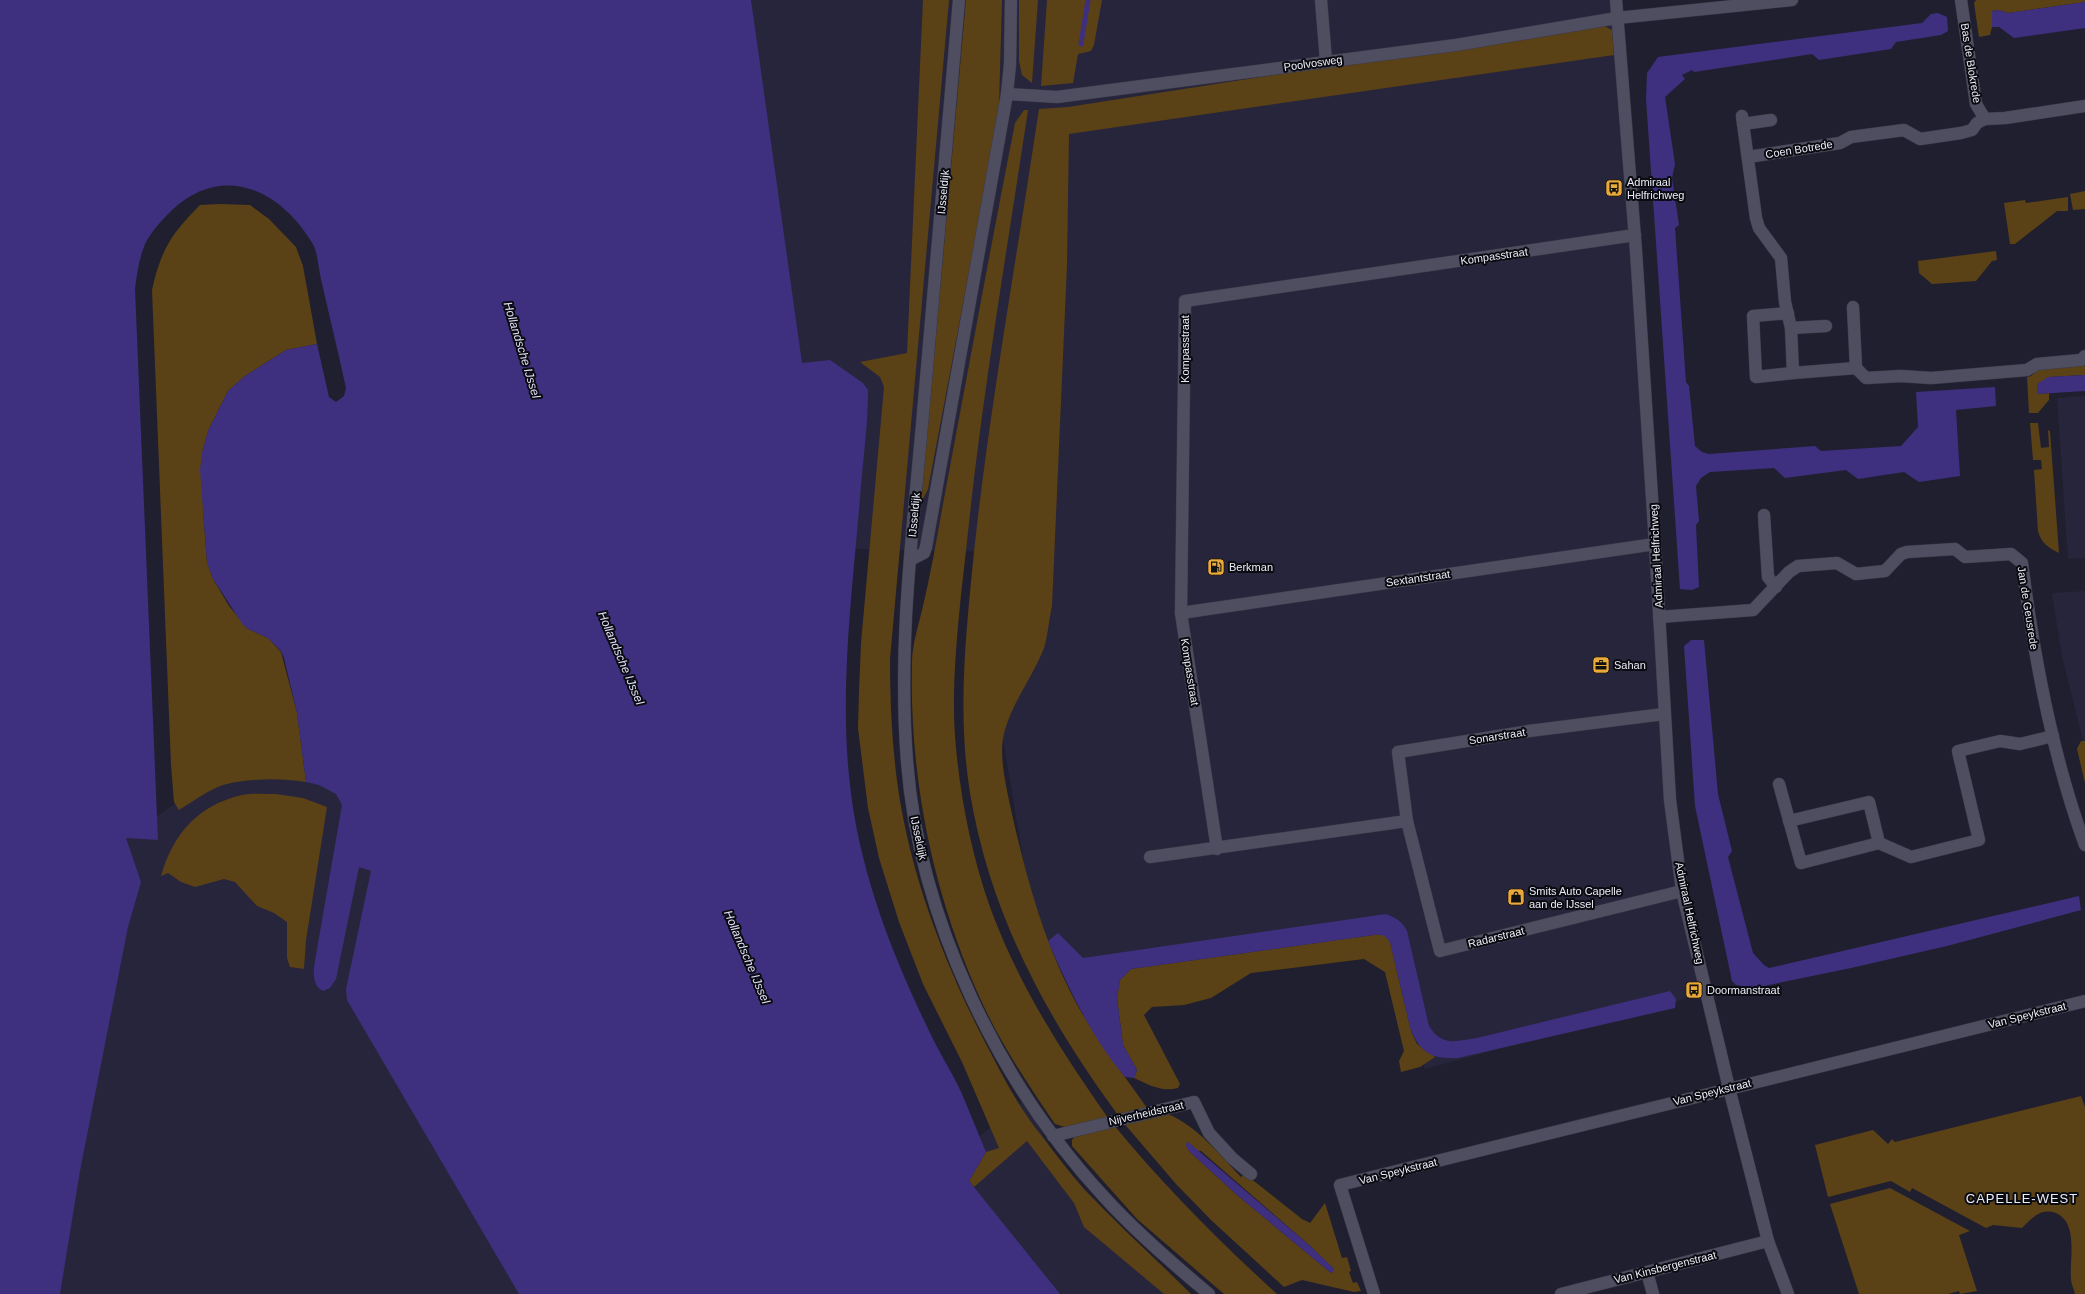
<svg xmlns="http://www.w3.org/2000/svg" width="2085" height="1294" viewBox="0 0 2085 1294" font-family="Arial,sans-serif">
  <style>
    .built { fill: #27253b }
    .green { fill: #5b4116; fill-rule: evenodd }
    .water { fill: #3e307e }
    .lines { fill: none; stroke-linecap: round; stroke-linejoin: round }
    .stream { stroke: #3e307e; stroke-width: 5 }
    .minor-casing { stroke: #3c3b48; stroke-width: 13 }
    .minor { stroke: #4f4e61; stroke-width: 12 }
    .labels { text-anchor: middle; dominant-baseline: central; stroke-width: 4; stroke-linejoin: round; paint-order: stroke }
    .street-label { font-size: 11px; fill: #ececf7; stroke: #0a0a11 }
    .poi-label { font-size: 11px; fill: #ececf7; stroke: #0a0a11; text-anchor: start }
    .water-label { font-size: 12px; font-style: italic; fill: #e0e0f7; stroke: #0a0a11 }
    .quarter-label { font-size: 13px; letter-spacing: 1px; fill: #ececf7; stroke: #0a0a11 }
  </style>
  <rect width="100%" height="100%" fill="#201f2f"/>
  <g class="built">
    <path d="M 751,0 L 1615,0 L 1672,815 L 1707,993 L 1425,1069 L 1387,937 L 1148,990 L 1055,970 L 1032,912 L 1003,739 L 1050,553 L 811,548 Z"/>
    <path d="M 2085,396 L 2085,558 L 2068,559 L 2057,398 Z"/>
    <path d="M 2085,591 L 2085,741 L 2083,741 L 2062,656 L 2052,593 Z"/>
    <path d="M 327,771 L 405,824 L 529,1294 L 23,1294 L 126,838 L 213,777 Z"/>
    <path d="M 1023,1101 L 1088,1211 L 1191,1294 L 1015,1294 L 935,1173 Z"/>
  </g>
  <g class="green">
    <path d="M 923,0 L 949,0 L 890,659 C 890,713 893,769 904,822 C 919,897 951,977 986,1044 C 1002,1075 1019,1108 1041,1135 C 1055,1153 1069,1172 1084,1189 C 1118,1225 1156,1259 1191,1294 L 1164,1294 L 1084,1227 L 1074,1203 L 1027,1141 L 974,1187 L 969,1181 L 986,1152 L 999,1148 L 962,1062 L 923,984 L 899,922 L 879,858 L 868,808 L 858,728 L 859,692 L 861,643 L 884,387 L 880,377 L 860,362 L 907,353 Z"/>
    <path d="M 966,0 L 1002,0 L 999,104 L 983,198 L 928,489 L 921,503 Z"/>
    <path d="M 1019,0 L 1038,0 L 1032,83 L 1022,75 L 1019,61 Z"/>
    <path d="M 1047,0 L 1102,0 L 1094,45 L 1091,51 L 1078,54 L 1073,83 L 1041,86 Z"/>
    <path d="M 1976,0 L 2085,0 L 2085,2 L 2008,13 L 1999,10 L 1992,11 L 1992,27 L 1990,35 L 1979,37 L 1974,3 Z"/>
    <path d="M 1600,24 L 1612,30 L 1614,55 L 1069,134 L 1067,265 L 1052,606 C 1049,619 1048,635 1044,648 C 1032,679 1009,706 1003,739 C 999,762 1009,799 1014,823 C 1027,879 1043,937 1069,989 C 1090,1032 1120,1069 1147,1108 L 1118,1115 C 1046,1017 990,914 970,793 C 957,712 966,633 974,552 C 990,404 1017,257 1039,109 L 1068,107 Z"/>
    <path d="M 1024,110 L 1028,110 C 1010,230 990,349 975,470 C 970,511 966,553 961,595 C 956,646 951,697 956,748 C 961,801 972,856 990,907 C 1018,984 1061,1051 1108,1118 L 1068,1128 L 1055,1124 C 1028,1084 1000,1043 980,998 C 933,894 909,777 912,663 C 912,644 919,624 923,606 C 931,572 937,538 943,504 C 967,377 990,250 1015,123 Z"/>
    <path d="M 2085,191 L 2085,209 L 2073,210 L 2070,194 Z"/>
    <path d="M 2068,197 L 2068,211 L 2057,211 L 2015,244 L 2010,244 L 2004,203 L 2025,200 L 2026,203 Z"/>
    <path d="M 219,204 L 250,205 L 269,219 L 296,247 L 303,266 L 317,344 L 286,350 L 245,376 L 228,391 L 208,431 L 202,453 L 203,510 L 207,562 L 213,579 L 229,606 L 248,629 L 268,638 L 281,652 L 297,713 L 306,782 C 279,778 250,778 223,785 C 208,790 192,802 179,810 L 174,802 L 171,765 L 152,290 C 161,250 171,234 200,205 Z"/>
    <path d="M 1996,251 L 1997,260 L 1992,261 L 1976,281 L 1932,284 L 1919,273 L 1918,261 Z"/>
    <path d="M 2085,365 L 2085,375 L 2048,377 L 2038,394 L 2049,393 L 2049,400 L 2038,413 L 2029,413 L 2027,377 L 2031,376 L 2039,369 Z"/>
    <path d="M 2030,423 L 2038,423 L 2041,448 L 2049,447 L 2048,430 L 2050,431 L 2059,553 C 2049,548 2041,543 2038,531 L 2034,470 L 2042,469 L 2041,460 L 2033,460 Z"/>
    <path d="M 2081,741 L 2085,741 L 2085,783 L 2077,749 Z"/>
    <path d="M 276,794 L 303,798 L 327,807 L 306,940 L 304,969 L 290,967 L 287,958 L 287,922 L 274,913 L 257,906 L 235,882 L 224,879 L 195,887 L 181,882 L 168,873 L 161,876 C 173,834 198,805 242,795 C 252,793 265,794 276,794 Z"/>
    <path d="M 1381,934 L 1387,937 L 1390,942 L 1411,1031 L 1417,1044 L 1435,1057 L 1420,1067 L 1401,1072 L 1399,1061 L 1404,1051 L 1385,972 L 1364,959 L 1251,973 L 1211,998 L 1184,1005 L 1152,1007 L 1144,1015 L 1180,1084 L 1178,1088 C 1161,1092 1149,1085 1134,1078 L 1137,1070 L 1123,1045 L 1117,998 L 1120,980 L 1131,969 Z"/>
    <path d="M 2081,1096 L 2085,1107 L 2085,1294 L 2075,1294 C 2074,1289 2071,1284 2071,1279 C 2069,1260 2080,1220 2053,1212 C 2039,1209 2031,1219 2022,1228 L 1993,1225 L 1986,1228 L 1912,1188 L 1910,1192 L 1891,1181 L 1828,1197 L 1815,1145 L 1873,1130 L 1888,1144 L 1892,1139 L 1895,1142 Z"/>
    <path d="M 1168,1114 C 1198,1127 1219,1154 1241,1177 L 1245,1174 L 1302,1219 L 1310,1223 L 1325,1203 L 1342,1258 L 1347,1257 L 1351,1271 L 1349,1272 L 1353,1283 L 1357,1282 L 1361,1291 L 1354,1292 L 1302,1280 L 1284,1287 L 1211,1220 L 1176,1184 L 1122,1121 ZM 1189,1151 L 1201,1151 L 1309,1245 L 1334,1269 L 1331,1273 L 1237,1195 Z"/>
    <path d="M 1113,1124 C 1164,1186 1218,1240 1277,1294 L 1224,1294 L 1137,1219 L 1072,1146 L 1072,1140 L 1076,1135 Z"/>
    <path d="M 1890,1188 L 1970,1231 L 1959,1235 L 1977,1291 L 1960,1294 L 1959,1291 L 1948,1294 L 1859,1294 L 1830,1204 Z"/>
  </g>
  <g class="water">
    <path d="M 0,0 L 751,0 L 802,363 L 830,360 L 863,383 L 868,390 C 868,421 864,453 861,485 C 853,590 837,696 852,801 C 864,885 897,966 934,1041 C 943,1059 954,1076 962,1094 C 970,1113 978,1133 986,1152 L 969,1181 L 1060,1294 L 519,1294 L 347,1000 L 346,989 L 371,871 L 359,867 L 336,979 L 330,988 L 323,991 C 310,984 314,968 316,955 L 342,805 L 336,794 L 319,785 L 306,782 L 297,713 L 284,658 L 281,651 L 268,638 L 248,629 L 243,625 L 213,579 L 207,562 L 200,470 L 202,453 L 208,431 L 228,391 L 245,376 L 286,350 L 317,344 L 329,397 L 336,402 L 344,396 L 346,388 C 338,351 329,315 321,279 C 318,267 318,250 311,241 C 278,188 221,163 171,211 C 161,221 151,232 145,244 C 139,259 137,273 135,289 L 158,840 L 126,838 L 141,882 L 128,927 L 80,1171 L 60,1294 L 0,1294 Z"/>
    <path d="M 2085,2 L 2085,28 L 2014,38 L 1999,27 L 1992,27 L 1992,11 L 1999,10 L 2008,13 Z"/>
    <path d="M 1938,13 L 1947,17 L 1948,31 L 1941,35 L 1896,42 L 1891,49 L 1819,60 L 1812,54 L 1694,72 L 1692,70 L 1682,75 L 1685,79 L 1665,97 L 1675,164 L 1672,178 L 1679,225 L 1675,228 L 1686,382 L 1689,386 L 1695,446 L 1702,452 L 1709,454 L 1815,446 L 1821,451 L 1901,446 L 1918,427 L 1916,392 L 1995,387 L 1996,406 L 1956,410 L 1960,476 L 1919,482 L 1904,472 L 1858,479 L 1846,470 L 1785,478 L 1774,468 L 1710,472 L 1701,478 L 1696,486 L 1699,521 L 1696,525 L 1699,587 L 1692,590 L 1680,589 L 1646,99 L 1647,73 L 1658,57 L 1922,23 L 1931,14 Z"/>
    <path d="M 2085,375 L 2085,391 L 2037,394 L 2037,384 L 2048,377 Z"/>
    <path d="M 1691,640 L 1704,640 L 1718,794 L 1732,851 L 1728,857 L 1753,953 L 1764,965 L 1769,968 L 2079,896 L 2081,910 L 1947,946 L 1851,968 L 1754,988 L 1736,985 L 1732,981 L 1695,806 L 1684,646 Z"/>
    <path d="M 1386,914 C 1396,918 1402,921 1407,931 L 1429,1026 C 1442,1047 1456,1041 1477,1038 L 1670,991 L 1676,999 L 1675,1008 L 1458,1058 C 1432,1059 1422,1054 1411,1031 L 1390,942 C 1386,936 1382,934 1374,935 L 1131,969 L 1120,980 L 1117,998 L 1123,1045 L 1137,1070 L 1134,1078 L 1125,1077 C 1091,1037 1069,989 1048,941 L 1058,933 L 1083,958 Z"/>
    <path d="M 1187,1141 L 1309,1245 L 1334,1269 L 1333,1272 L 1331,1273 L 1237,1195 L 1189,1151 L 1186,1146 Z"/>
  </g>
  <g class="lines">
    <path class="stream" d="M 1081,44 L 1088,0"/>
    <defs>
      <g id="minor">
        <path d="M 959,0 C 947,142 935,284 922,425 C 912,537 898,649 907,761 C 919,919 998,1083 1106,1199 C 1138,1234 1173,1264 1209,1294"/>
        <path d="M 1321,0 L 1326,61"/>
        <path d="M 1616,0 L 1636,251 L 1655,544 L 1670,800 L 1682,891 L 1729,1088 L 1768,1241 L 1788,1294"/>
        <path d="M 1961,0 L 1976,104 L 1985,119 L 2005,118 L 2085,106"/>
        <path d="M 1007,94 L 1057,97 L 1456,45 L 1617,18 L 1792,0"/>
        <path d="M 1742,116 L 1756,218 L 1759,228 L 1781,258 L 1785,302 L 1791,328 L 1793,373 L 1856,368 L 1866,378 L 1901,376 L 1931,378 L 2027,370 L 2037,364 L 2081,360 L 2085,356"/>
        <path d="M 1743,124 L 1771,120"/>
        <path d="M 1748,157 L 1840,143 L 1851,137 L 1904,130 L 1920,139 L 1961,133 L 1972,130 L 1977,123 L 1985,119"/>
        <path d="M 1853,307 L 1856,368"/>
        <path d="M 1788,313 L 1753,316 L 1756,377 L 1793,373"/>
        <path d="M 1791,328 L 1826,326"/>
        <path d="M 1764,515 L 1768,577 L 1776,587"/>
        <path d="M 910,560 L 924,553 L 926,547 L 1007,94 L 1010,64 L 1011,0"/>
        <path d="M 1181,613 L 1655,544"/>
        <path d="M 1659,617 L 1753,610 L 1789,572 L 1798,566 L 1837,563 L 1856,574 L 1885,571 L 1901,554 L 1907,552 L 1955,549 L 1965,557 L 2011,554 L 2022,563 C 2034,658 2052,755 2085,845"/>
        <path d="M 1664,714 L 1529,731 L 1398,752 L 1407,821 L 1440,951 L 1682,891"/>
        <path d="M 1779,784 L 1801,863 L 1879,843 L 1911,857 L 1979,840 L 1958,751 L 2000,741 L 2020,744 L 2053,736"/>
        <path d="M 1789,821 L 1869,802 L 1879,843"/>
        <path d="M 1217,849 L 1181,613 L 1185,301 L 1635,235"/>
        <path d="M 1150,857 L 1407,821"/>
        <path d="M 1053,1136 L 1194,1102 L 1209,1133 L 1232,1158 L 1251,1174"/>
        <path d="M 1647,1272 L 1653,1294"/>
        <path d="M 1374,1294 L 1340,1185 L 2085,1001"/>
        <path d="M 1561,1294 L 1768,1241"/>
      </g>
    </defs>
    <use href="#minor" class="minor-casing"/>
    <use href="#minor" class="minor"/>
  </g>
  <defs>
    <symbol id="bus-square" viewBox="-11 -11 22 22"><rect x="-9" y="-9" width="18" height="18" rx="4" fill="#eaaa39" stroke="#0a0a11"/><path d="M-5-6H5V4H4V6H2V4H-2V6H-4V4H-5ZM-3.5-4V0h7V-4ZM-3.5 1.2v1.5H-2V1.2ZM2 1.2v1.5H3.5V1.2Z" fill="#111"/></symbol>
    <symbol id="fuel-square" viewBox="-11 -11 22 22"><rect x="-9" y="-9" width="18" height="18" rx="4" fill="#eaaa39" stroke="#0a0a11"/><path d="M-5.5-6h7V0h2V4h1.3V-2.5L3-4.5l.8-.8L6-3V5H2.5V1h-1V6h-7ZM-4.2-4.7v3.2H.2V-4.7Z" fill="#111"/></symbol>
    <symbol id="office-square" viewBox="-11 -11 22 22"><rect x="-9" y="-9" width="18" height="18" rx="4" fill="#eaaa39" stroke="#0a0a11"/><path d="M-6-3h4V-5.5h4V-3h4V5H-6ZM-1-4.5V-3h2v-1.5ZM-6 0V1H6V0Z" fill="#111"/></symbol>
    <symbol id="shop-square" viewBox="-11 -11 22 22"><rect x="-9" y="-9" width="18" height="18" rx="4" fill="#eaaa39" stroke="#0a0a11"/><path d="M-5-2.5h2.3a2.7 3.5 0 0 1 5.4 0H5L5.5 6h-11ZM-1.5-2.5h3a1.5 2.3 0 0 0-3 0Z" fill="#111"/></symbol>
  </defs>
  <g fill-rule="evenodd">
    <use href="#bus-square" x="1604" y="178" width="20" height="20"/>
    <use href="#fuel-square" x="1206" y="557" width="20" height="20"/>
    <use href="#office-square" x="1591" y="655" width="20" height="20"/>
    <use href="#shop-square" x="1506" y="887" width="20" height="20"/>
    <use href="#bus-square" x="1684" y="980" width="20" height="20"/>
  </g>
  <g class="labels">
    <g class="street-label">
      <text transform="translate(1313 63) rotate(-8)">Poolvosweg</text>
      <text transform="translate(1971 63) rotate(81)">Bas de Blokrede</text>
      <text transform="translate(1799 149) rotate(-9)">Coen Botrede</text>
      <text transform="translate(943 192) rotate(-85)">IJsseldijk</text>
      <text transform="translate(1494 256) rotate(-8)">Kompasstraat</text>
      <text transform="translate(1185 349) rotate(-90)">Kompasstraat</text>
      <text transform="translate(914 515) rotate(-85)">IJsseldijk</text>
      <text transform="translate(1656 556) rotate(-93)">Admiraal Helfrichweg</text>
      <text transform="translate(1418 578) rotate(-8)">Sextantstraat</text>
      <text transform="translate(2028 608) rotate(81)">Jan de Geusrede</text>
      <text transform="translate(1190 672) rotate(81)">Kompasstraat</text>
      <text transform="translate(1497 736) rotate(-9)">Sonarstraat</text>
      <text transform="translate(919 838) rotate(78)">IJsseldijk</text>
      <text transform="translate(1690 913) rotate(78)">Admiraal Helfrichweg</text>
      <text transform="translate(1496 937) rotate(-14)">Radarstraat</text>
      <text transform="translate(2027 1015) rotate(-14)">Van Speykstraat</text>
      <text transform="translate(1712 1092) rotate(-14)">Van Speykstraat</text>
      <text transform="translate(1146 1113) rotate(-13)">Nijverheidstraat</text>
      <text transform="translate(1398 1171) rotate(-14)">Van Speykstraat</text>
      <text transform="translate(1665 1267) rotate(-14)">Van Kinsbergenstraat</text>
    </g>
    <g class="poi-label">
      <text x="1627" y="182">Admiraal<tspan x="1627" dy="13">Helfrichweg</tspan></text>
      <text x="1229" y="567">Berkman</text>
      <text x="1614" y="665">Sahan</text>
      <text x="1529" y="891">Smits Auto Capelle<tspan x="1529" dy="13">aan de IJssel</tspan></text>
      <text x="1707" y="990">Doormanstraat</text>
    </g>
    <g class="water-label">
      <text transform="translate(522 350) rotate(73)">Hollandsche IJssel</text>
      <text transform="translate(621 658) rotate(67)">Hollandsche IJssel</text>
      <text transform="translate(747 957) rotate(67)">Hollandsche IJssel</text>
    </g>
    <g class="quarter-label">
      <text x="2022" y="1198">CAPELLE-WEST</text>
    </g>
  </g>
</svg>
